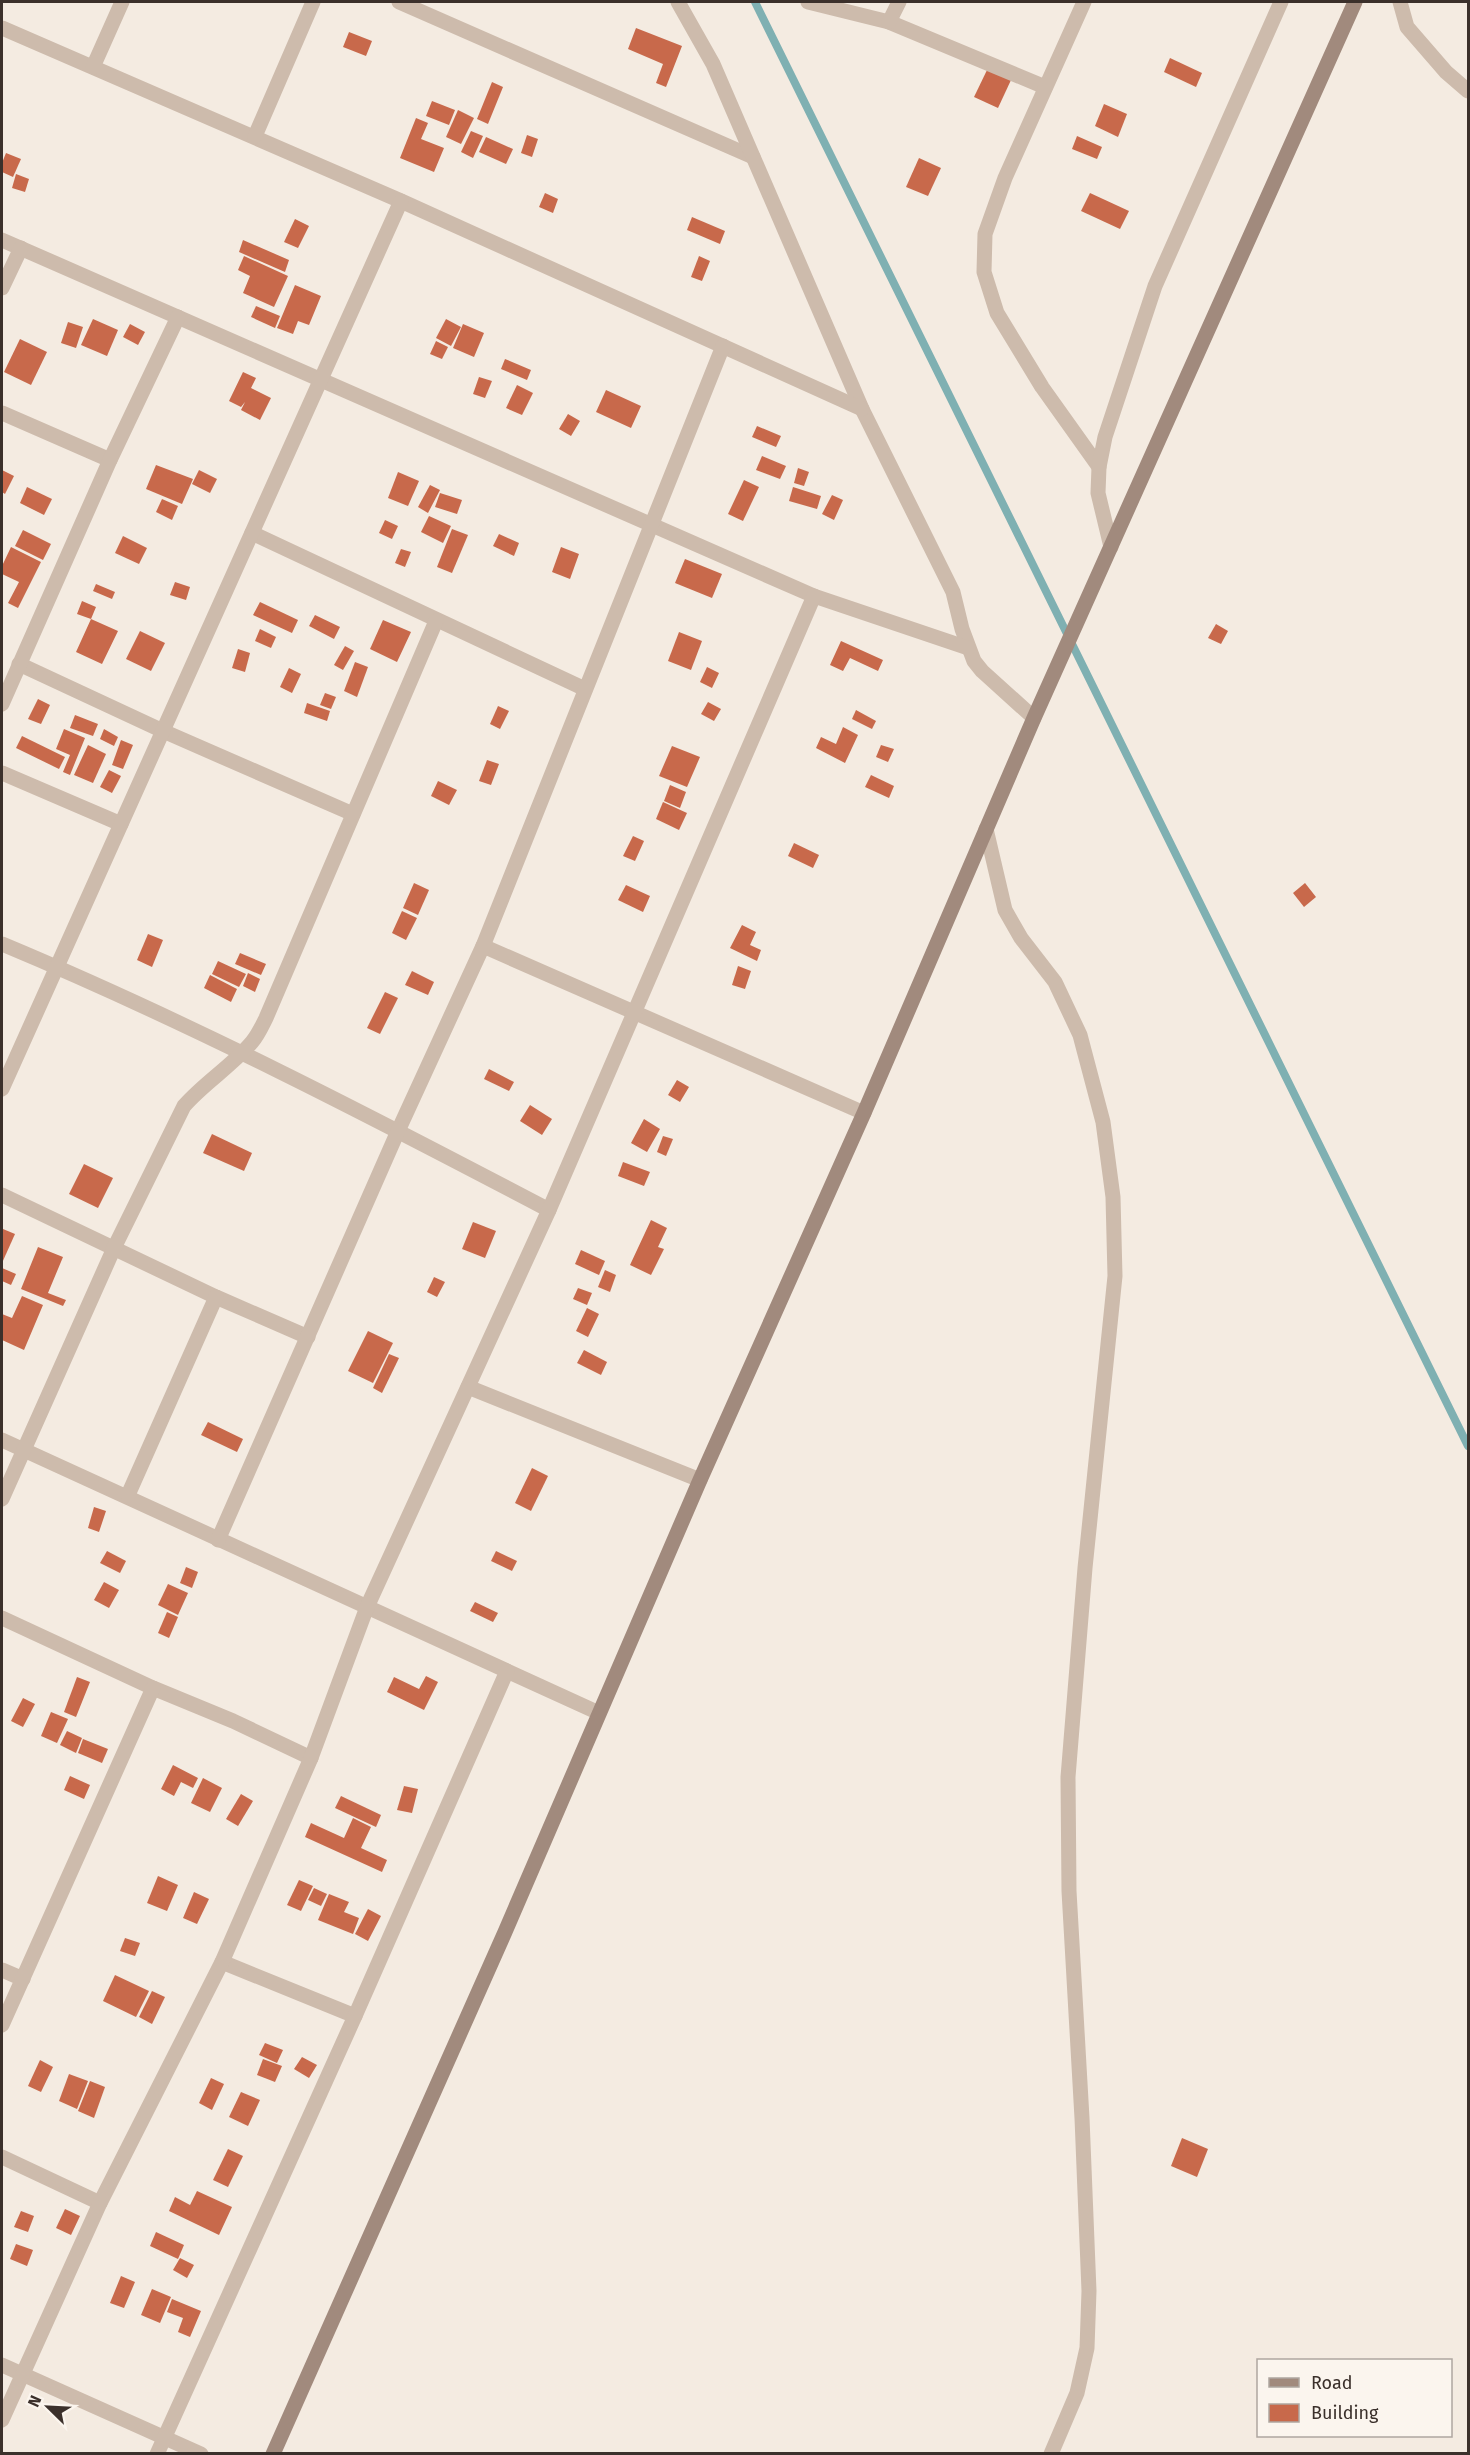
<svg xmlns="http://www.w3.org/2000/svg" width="1470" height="2455" viewBox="0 0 1470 2455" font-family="'Fira Sans',sans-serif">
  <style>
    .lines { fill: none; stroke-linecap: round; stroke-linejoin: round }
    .stream { stroke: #7fb0b2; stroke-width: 8 }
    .building { fill: #c8694b }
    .minor { stroke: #cdbbac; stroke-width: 15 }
    .tertiary { stroke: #cdbbac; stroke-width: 15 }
    .secondary { stroke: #a18a7d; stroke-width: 15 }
  </style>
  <rect width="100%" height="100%" fill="#f4ebe1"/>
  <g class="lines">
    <path class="stream" d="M 755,2 L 1468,1446"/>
  </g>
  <g class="building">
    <path d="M 636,28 L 682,46 L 666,87 L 656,83 L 663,64 L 628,49 Z"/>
    <path d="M 349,32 L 372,41 L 366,56 L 343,47 Z"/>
    <path d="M 1170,58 L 1202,73 L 1196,87 L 1164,72 Z"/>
    <path d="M 988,68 L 1011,80 L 998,108 L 974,97 Z"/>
    <path d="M 492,82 L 503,87 L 488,124 L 477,119 Z"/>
    <path d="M 432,101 L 455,110 L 449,125 L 426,116 Z"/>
    <path d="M 1104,104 L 1127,114 L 1118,137 L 1095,126 Z"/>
    <path d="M 458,110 L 474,118 L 461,144 L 446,137 Z"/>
    <path d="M 416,118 L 428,123 L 421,139 L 444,148 L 434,172 L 400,158 Z"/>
    <path d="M 471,131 L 483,136 L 473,158 L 461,152 Z"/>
    <path d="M 527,135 L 538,139 L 532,157 L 521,153 Z"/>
    <path d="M 1077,136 L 1102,147 L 1097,159 L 1072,149 Z"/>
    <path d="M 486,137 L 513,149 L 506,164 L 479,152 Z"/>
    <path d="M 6,153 L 21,159 L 13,177 L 2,172 L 2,163 Z"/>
    <path d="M 919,158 L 941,168 L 928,196 L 906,187 Z"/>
    <path d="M 16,174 L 29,179 L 25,192 L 12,188 Z"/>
    <path d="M 545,193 L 558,199 L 553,213 L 539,207 Z"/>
    <path d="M 1090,193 L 1129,211 L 1120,229 L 1081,211 Z"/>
    <path d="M 692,217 L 725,231 L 720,244 L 687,230 Z"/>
    <path d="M 295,219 L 309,226 L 298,248 L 284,242 Z"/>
    <path d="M 243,240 L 289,260 L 285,272 L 239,252 Z"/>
    <path d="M 244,256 L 288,276 L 274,307 L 243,293 L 250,276 L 238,270 Z"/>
    <path d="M 699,256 L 710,261 L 702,281 L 691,277 Z"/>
    <path d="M 295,285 L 321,296 L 309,325 L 298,321 L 293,334 L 277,328 Z"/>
    <path d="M 256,306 L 280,316 L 275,328 L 251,317 Z"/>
    <path d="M 93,319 L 118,330 L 107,356 L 81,345 Z"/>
    <path d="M 446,319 L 461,327 L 451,346 L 436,338 Z"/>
    <path d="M 68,322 L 83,327 L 76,348 L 61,343 Z"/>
    <path d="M 130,324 L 145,332 L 138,345 L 123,337 Z"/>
    <path d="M 463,324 L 484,333 L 474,357 L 453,348 Z"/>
    <path d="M 20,339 L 47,352 L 31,385 L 4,372 Z"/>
    <path d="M 436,341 L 448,347 L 442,359 L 430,354 Z"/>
    <path d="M 505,359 L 531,370 L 527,380 L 501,369 Z"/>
    <path d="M 243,372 L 256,378 L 251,388 L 271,398 L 260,420 L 241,410 L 245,402 L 241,407 L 229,401 Z"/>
    <path d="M 479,377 L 492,381 L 485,398 L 473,394 Z"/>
    <path d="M 517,385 L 533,393 L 522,415 L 506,408 Z"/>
    <path d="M 606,390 L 641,406 L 631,428 L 596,412 Z"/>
    <path d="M 568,414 L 580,421 L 571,436 L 559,429 Z"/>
    <path d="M 757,426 L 781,436 L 776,447 L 752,437 Z"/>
    <path d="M 762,456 L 786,466 L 780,479 L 756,470 Z"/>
    <path d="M 156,465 L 193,479 L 182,504 L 146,489 Z"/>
    <path d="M 798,468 L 809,472 L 804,486 L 794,483 Z"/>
    <path d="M 2,470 L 14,476 L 5,494 L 2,492 Z"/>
    <path d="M 199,470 L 217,479 L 210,493 L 192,484 Z"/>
    <path d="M 398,472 L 419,481 L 408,506 L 388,498 Z"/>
    <path d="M 744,480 L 759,487 L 743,521 L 728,514 Z"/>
    <path d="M 430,485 L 440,490 L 428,513 L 418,507 Z"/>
    <path d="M 27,487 L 52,499 L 44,515 L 20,503 Z"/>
    <path d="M 793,487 L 821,496 L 817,509 L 789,501 Z"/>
    <path d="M 440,493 L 462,500 L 457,514 L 435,507 Z"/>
    <path d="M 832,495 L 843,500 L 834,520 L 822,514 Z"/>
    <path d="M 162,499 L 178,506 L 172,520 L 156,512 Z"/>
    <path d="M 429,516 L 451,526 L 443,543 L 421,532 Z"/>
    <path d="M 385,520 L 398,526 L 392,539 L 379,533 Z"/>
    <path d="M 452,529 L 468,535 L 452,573 L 437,567 Z"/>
    <path d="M 23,530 L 51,544 L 43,560 L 15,546 Z"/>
    <path d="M 499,534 L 519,543 L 514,556 L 493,546 Z"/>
    <path d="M 123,536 L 147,548 L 139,564 L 115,553 Z"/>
    <path d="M 11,547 L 41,562 L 18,608 L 8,603 L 19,582 L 2,574 L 2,566 Z"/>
    <path d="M 561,547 L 579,554 L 570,579 L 552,572 Z"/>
    <path d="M 401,549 L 411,552 L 405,567 L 395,563 Z"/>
    <path d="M 685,559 L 722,574 L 712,598 L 675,583 Z"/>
    <path d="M 175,582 L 190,587 L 186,600 L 170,595 Z"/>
    <path d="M 96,584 L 115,592 L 112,599 L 93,591 Z"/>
    <path d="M 82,601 L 96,607 L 91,619 L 118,631 L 102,664 L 76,652 L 91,619 L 77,614 Z"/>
    <path d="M 260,602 L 298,620 L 292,633 L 253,615 Z"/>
    <path d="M 315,615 L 340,627 L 334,639 L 309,626 Z"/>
    <path d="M 383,620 L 411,632 L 397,662 L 370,649 Z"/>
    <path d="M 1216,624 L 1228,631 L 1221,644 L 1208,638 Z"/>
    <path d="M 260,629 L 276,637 L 271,648 L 255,641 Z"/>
    <path d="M 140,631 L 165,643 L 151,671 L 126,659 Z"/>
    <path d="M 679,632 L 702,641 L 691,670 L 668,661 Z"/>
    <path d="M 841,641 L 883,660 L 878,671 L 850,658 L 843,671 L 830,665 Z"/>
    <path d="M 345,646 L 354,651 L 343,670 L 334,665 Z"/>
    <path d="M 238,649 L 250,653 L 245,672 L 232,668 Z"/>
    <path d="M 355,662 L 368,667 L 357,697 L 344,691 Z"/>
    <path d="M 707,667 L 719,673 L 712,688 L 700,682 Z"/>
    <path d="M 289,668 L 301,674 L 292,693 L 280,687 Z"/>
    <path d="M 325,693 L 336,697 L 331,709 L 320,705 Z"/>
    <path d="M 38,699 L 50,705 L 41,724 L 28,719 Z"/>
    <path d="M 708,702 L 721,709 L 714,721 L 701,714 Z"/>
    <path d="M 307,703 L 330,711 L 327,721 L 304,713 Z"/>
    <path d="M 498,706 L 509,711 L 500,729 L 490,724 Z"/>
    <path d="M 856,710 L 876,721 L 872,729 L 852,719 Z"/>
    <path d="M 75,715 L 98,724 L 93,736 L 70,728 Z"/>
    <path d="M 843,727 L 858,735 L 845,763 L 816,748 L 821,737 L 836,744 Z"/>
    <path d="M 64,729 L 85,738 L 70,775 L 63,772 L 70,755 L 56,749 Z"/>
    <path d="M 104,729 L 118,737 L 114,746 L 100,739 Z"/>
    <path d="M 22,736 L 65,757 L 59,769 L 16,748 Z"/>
    <path d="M 121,740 L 133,745 L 123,769 L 112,765 Z"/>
    <path d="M 88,745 L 106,754 L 93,783 L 74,775 Z"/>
    <path d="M 881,745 L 894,749 L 888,762 L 876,757 Z"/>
    <path d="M 672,746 L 700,757 L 687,787 L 659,776 Z"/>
    <path d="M 487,760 L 499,764 L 491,785 L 479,781 Z"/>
    <path d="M 109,770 L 121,776 L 112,793 L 100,787 Z"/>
    <path d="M 871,775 L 894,786 L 889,798 L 865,787 Z"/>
    <path d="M 438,781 L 457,790 L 449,805 L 431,796 Z"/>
    <path d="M 670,785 L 686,792 L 680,808 L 664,801 Z"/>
    <path d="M 663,802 L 687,813 L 679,830 L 656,819 Z"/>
    <path d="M 633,836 L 644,841 L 635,861 L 623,856 Z"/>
    <path d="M 794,843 L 819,855 L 813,868 L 788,856 Z"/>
    <path d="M 414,883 L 429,890 L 418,915 L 403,908 Z"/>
    <path d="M 1305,883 L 1316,897 L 1304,907 L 1293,893 Z"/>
    <path d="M 626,885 L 650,896 L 643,912 L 618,900 Z"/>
    <path d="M 402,911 L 417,918 L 406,940 L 392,933 Z"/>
    <path d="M 742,925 L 756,932 L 750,945 L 761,950 L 757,961 L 730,948 Z"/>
    <path d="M 148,934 L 163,940 L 152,967 L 137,960 Z"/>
    <path d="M 240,953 L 266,964 L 261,975 L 235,964 Z"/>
    <path d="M 218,961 L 246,974 L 239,987 L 212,974 Z"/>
    <path d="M 738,966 L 751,971 L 745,989 L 732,985 Z"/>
    <path d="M 412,971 L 434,982 L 428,995 L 405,985 Z"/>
    <path d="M 248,973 L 260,979 L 255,992 L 243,986 Z"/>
    <path d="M 210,975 L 237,989 L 231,1002 L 204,988 Z"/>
    <path d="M 385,992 L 398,998 L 380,1034 L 367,1028 Z"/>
    <path d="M 489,1069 L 514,1082 L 509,1091 L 484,1079 Z"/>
    <path d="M 677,1080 L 689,1087 L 680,1102 L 668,1095 Z"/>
    <path d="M 530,1105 L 552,1119 L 542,1135 L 520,1121 Z"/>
    <path d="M 644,1119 L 660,1129 L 647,1152 L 631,1143 Z"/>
    <path d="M 212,1134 L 252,1153 L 244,1171 L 203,1153 Z"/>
    <path d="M 663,1136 L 673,1139 L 666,1156 L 657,1152 Z"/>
    <path d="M 623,1162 L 650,1172 L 644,1186 L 618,1176 Z"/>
    <path d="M 84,1164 L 113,1178 L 98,1208 L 69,1194 Z"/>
    <path d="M 651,1220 L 667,1228 L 658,1247 L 664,1249 L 651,1275 L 630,1265 Z"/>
    <path d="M 473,1222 L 496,1231 L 485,1258 L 462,1249 Z"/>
    <path d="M 3,1229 L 15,1234 L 2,1263 L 2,1232 Z"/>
    <path d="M 38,1247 L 63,1257 L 48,1293 L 66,1300 L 63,1306 L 21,1289 Z"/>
    <path d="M 581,1250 L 605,1261 L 599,1275 L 575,1264 Z"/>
    <path d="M 2,1268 L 16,1274 L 11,1285 L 2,1281 Z"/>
    <path d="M 605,1270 L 616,1275 L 610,1292 L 598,1287 Z"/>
    <path d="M 434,1277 L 445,1282 L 437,1297 L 427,1292 Z"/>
    <path d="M 578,1288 L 592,1293 L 587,1305 L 573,1299 Z"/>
    <path d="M 22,1296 L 43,1305 L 24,1350 L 2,1340 L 2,1314 L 12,1318 Z"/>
    <path d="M 587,1308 L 599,1314 L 588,1337 L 576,1331 Z"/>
    <path d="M 368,1331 L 393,1343 L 373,1383 L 348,1371 Z"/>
    <path d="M 584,1350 L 607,1362 L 601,1375 L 577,1363 Z"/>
    <path d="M 389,1354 L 399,1358 L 382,1393 L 373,1388 Z"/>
    <path d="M 208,1422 L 243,1439 L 237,1452 L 201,1435 Z"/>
    <path d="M 532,1468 L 548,1476 L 531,1511 L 515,1503 Z"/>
    <path d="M 94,1507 L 106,1511 L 99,1532 L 88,1528 Z"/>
    <path d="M 107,1551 L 126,1561 L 120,1573 L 100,1563 Z"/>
    <path d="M 496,1551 L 517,1561 L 512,1571 L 491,1561 Z"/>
    <path d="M 186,1567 L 198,1572 L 192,1588 L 180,1583 Z"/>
    <path d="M 104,1582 L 119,1590 L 109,1608 L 94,1600 Z"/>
    <path d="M 168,1584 L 188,1593 L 178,1615 L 158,1605 Z"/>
    <path d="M 475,1602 L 498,1613 L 493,1622 L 470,1611 Z"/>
    <path d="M 167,1612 L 178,1617 L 169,1638 L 158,1633 Z"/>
    <path d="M 426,1676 L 438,1682 L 424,1710 L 387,1692 L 394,1677 L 419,1689 Z"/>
    <path d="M 77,1677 L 90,1682 L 76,1717 L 64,1712 Z"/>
    <path d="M 23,1698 L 35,1704 L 23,1727 L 11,1721 Z"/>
    <path d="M 51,1712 L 68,1719 L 57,1743 L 41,1736 Z"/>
    <path d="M 67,1731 L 82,1738 L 76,1753 L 60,1745 Z"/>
    <path d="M 83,1739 L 108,1749 L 102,1763 L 78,1753 Z"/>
    <path d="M 173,1765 L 198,1778 L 193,1788 L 181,1782 L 174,1796 L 161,1789 Z"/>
    <path d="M 70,1776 L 90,1785 L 84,1799 L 64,1790 Z"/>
    <path d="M 203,1778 L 222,1788 L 210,1812 L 191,1803 Z"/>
    <path d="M 404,1786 L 418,1789 L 412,1813 L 397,1810 Z"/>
    <path d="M 241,1794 L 253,1801 L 238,1826 L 226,1819 Z"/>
    <path d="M 341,1796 L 381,1815 L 376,1827 L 335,1808 Z"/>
    <path d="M 353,1818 L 371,1827 L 361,1848 L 387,1860 L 382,1872 L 305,1837 L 311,1823 L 344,1838 Z"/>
    <path d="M 158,1876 L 178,1885 L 167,1911 L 147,1903 Z"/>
    <path d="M 299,1880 L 313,1886 L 301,1911 L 287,1905 Z"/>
    <path d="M 314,1888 L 327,1894 L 321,1906 L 308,1900 Z"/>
    <path d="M 194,1892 L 209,1899 L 197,1924 L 183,1918 Z"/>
    <path d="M 329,1894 L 349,1902 L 344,1912 L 359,1918 L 353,1934 L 318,1920 Z"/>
    <path d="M 368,1909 L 381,1916 L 368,1941 L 355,1934 Z"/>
    <path d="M 125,1938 L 140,1943 L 135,1956 L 120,1951 Z"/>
    <path d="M 115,1975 L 149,1991 L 136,2017 L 103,2001 Z"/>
    <path d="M 152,1991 L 165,1997 L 152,2024 L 139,2017 Z"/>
    <path d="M 265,2043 L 283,2050 L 277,2063 L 259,2055 Z"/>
    <path d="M 302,2057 L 317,2065 L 309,2078 L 294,2069 Z"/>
    <path d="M 263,2059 L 282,2066 L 275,2082 L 257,2075 Z"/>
    <path d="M 40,2060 L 53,2067 L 41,2092 L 28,2086 Z"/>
    <path d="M 69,2074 L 88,2081 L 77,2109 L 59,2101 Z"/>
    <path d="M 211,2078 L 224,2084 L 212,2110 L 199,2103 Z"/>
    <path d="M 90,2081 L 105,2087 L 94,2118 L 78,2111 Z"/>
    <path d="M 241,2092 L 260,2100 L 248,2126 L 229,2117 Z"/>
    <path d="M 1182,2138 L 1208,2149 L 1197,2177 L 1171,2166 Z"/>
    <path d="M 228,2149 L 243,2156 L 228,2187 L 213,2180 Z"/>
    <path d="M 197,2191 L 232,2207 L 219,2235 L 169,2211 L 175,2197 L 190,2205 Z"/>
    <path d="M 65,2209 L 80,2216 L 71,2235 L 56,2228 Z"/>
    <path d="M 21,2211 L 34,2216 L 28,2232 L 14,2227 Z"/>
    <path d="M 156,2232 L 184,2245 L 178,2259 L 150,2246 Z"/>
    <path d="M 16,2244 L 33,2250 L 27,2266 L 10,2259 Z"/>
    <path d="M 180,2258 L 194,2265 L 187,2278 L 173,2270 Z"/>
    <path d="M 121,2276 L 135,2282 L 124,2308 L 110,2303 Z"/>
    <path d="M 152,2289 L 171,2297 L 160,2323 L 141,2315 Z"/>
    <path d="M 172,2299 L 201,2311 L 190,2337 L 178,2332 L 183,2318 L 167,2312 Z"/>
  </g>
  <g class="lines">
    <g class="minor">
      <path d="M 399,2 L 753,157"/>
      <path d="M 678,2 L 713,64 L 862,409 L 953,592 L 962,629 L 974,661 L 982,671 L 1034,718"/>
      <path d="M 808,2 L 889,22 L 1045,87"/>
      <path d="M 1084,2 L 1005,178 L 985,234 L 984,272 L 997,313 L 1042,387 L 1099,467"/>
      <path d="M 889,22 L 899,2"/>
      <path d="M 2,28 L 401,201 L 862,409"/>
      <path d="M 93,67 L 122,2"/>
      <path d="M 255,136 L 313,2"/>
      <path d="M 2,240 L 814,596 L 968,648"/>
      <path d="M 2,288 L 21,248"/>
      <path d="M 2,413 L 110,460"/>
      <path d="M 252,533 L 585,689"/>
      <path d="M 1111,547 L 1098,493 L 1099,467 L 1105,437 L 1155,286 L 1281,2"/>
      <path d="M 19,664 L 163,731 L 353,814"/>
      <path d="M 2,704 L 110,460 L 178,317"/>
      <path d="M 2,773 L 121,824"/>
      <path d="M 986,829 L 1005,910 L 1021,938 L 1055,982 L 1080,1035 L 1103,1122 L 1113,1197 L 1115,1276 L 1085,1568 L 1068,1777 L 1069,1891 L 1082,2118 L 1089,2291 L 1087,2348 L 1077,2393 L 1051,2454"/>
      <path d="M 2,944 C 189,1022 370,1116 549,1210"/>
      <path d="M 483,946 L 864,1113"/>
      <path d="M 2,1089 L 401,201"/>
      <path d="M 2,1195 L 216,1297 L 308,1337"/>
      <path d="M 468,1387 L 700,1480"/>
      <path d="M 2,1440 C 201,1529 400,1621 599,1713"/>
      <path d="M 128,1495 L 216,1297"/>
      <path d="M 2,1499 L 114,1248 L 184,1106 C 205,1082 232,1066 252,1042 C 258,1035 262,1026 266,1018 L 436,621"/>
      <path d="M 218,1540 L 398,1131 L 483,946 L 723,346"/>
      <path d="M 2,1618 L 153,1688 L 233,1721 L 311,1758"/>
      <path d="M 222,1962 L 355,2016"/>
      <path d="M 2,1970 L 23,1979"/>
      <path d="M 2,2025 L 153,1688"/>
      <path d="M 2,2157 L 100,2203"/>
      <path d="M 2,2365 L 201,2454"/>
      <path d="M 2,2420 L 100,2203 L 222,1962 L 311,1758 L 367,1607 L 549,1210 L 814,596"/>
      <path d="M 157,2454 L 355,2016 L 507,1671"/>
    </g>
    <path class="tertiary" d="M 1400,2 L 1407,27 L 1446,72 L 1468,91"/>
    <path class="secondary" d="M 273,2454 L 505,1932 L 700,1480 L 864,1113 L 1034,718 L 1355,2"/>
  </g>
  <rect width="1470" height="2455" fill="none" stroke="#3b302b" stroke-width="6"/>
  <rect x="1257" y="2359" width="195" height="78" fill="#fbf5ee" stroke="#aea6a0" stroke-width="1.5"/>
  <rect x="1269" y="2378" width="30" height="9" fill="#a18a7d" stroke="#aea6a0" stroke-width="1.5"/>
  <text x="1311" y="2389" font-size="18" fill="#3b302b">Road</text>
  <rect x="1269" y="2404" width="30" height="18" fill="#c8694b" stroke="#aea6a0" stroke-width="1.5"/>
  <text x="1311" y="2419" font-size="18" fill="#3b302b">Building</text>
  <g transform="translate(48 2407) rotate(294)" stroke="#fbf5ee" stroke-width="4.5" paint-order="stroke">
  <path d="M0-4.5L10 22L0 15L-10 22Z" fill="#3b302b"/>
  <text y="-9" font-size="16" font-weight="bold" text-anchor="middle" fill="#3b302b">N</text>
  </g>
</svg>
